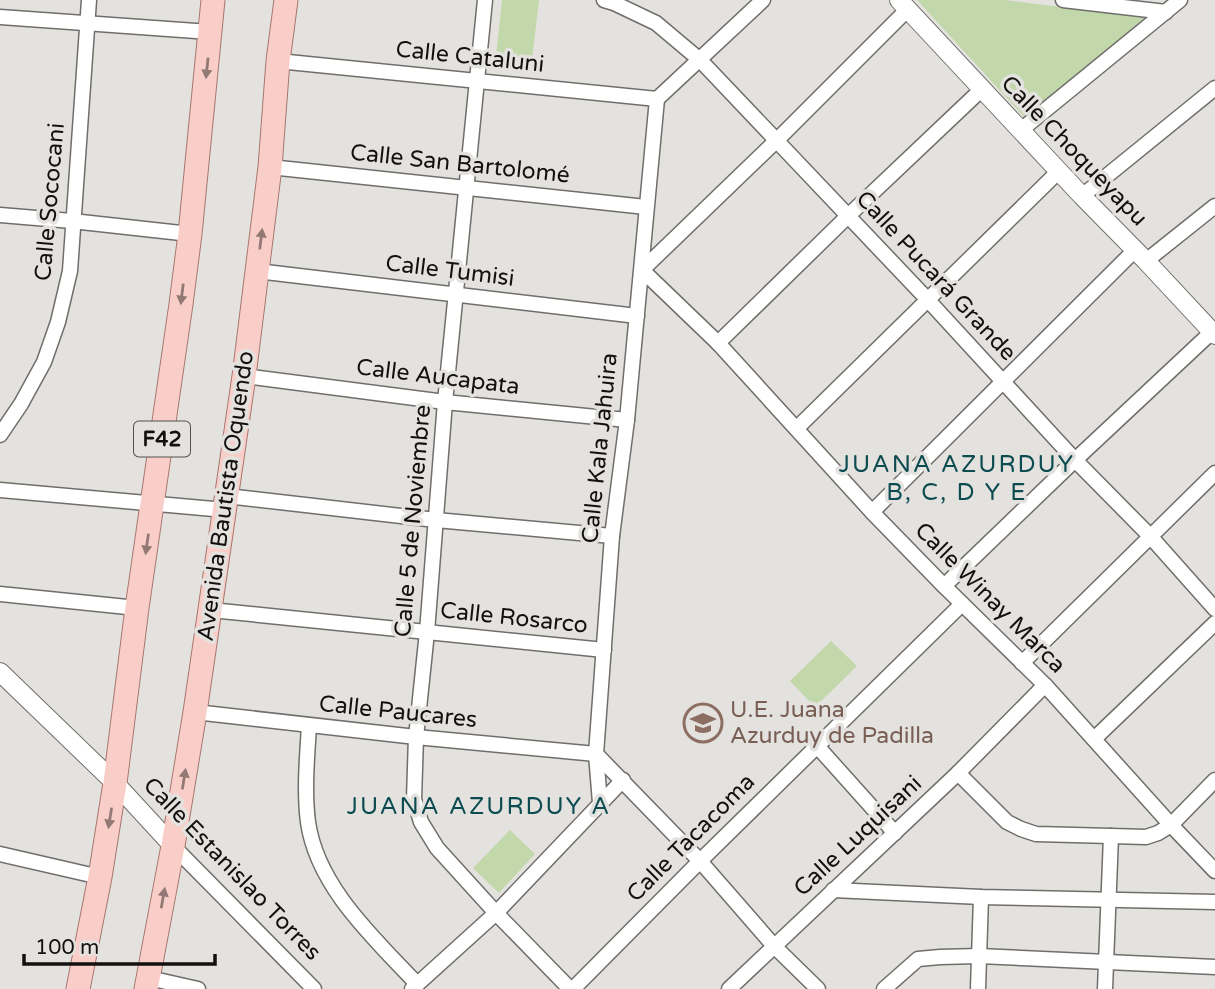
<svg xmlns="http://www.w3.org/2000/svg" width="1215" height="989" viewBox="0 0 1215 989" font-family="'Varela Round',sans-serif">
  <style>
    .green { fill: #c2d8aa }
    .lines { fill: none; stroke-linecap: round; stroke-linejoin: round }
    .minor-casing { stroke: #706e6b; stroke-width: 17 }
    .tertiary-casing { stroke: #706e6b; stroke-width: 20 }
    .primary-casing { stroke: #a67770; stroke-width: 25 }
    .minor { stroke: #fff; stroke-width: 14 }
    .tertiary { stroke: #fff; stroke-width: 18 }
    .primary { stroke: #facec8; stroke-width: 23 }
    .oneway { fill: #927975 }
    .labels { text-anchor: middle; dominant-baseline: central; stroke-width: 7; stroke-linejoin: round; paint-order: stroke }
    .shield { fill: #e4e2df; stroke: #51504e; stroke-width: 2 }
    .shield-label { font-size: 21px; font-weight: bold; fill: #121110 }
    .street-label { font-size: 23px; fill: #121110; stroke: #e4e2df }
    .education-label { font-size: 23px; fill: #785e54; stroke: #e4e2df; text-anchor: start }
    .neighbourhood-label { font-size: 24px; letter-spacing: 2px; fill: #0c4b50; stroke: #e4e2df }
  </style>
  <rect width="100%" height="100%" fill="#e4e2df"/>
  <g class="green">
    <path d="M 502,0 L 539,0 L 532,60 L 496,56 Z"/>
    <path d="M 917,0 L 1004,0 L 1146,17 L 1025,118 Z"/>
    <path d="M 831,641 L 857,666 L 815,707 L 790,681 Z"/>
    <path d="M 510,830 L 535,854 L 499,893 L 473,868 Z"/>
  </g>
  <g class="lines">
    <defs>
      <g id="minor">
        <path d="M 485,0 L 445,402 L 427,632 L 416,737 L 414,799 L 421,822 L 437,848 L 496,913 L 570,989"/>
        <path d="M 604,0 L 614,3 L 656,23 L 700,60 L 927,299 L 1075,460 L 1150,536 L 1215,609"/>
        <path d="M 1063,0 L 1166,12"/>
        <path d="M 908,9 L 776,141 L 642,270 L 718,343 L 872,512 L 944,586 L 1045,685 L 1171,825 L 1215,871"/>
        <path d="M 0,17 L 210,32"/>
        <path d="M 278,61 L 657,99"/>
        <path d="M 657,99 L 763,0"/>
        <path d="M 1021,130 L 1180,0"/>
        <path d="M 270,167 L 646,207"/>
        <path d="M 1082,196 L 1215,88"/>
        <path d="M 0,215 L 72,221 L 190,234"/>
        <path d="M 1146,261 L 1215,206"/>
        <path d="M 257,271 L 637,316"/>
        <path d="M 718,343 L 849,215 L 982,89"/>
        <path d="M 244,376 L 445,402 L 627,420"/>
        <path d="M 797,428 L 1059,171"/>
        <path d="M 0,435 L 21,404 L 44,362 L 58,322 L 70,271 L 89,0"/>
        <path d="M 0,490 L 225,510"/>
        <path d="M 227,496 L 436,520 L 612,536"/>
        <path d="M 872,512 L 1135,250"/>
        <path d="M 944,586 L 1075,460 L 1215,329"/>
        <path d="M 0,594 L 137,608"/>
        <path d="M 211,610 L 604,650"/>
        <path d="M 1022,663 L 1215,473"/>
        <path d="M 195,712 L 416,737 L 596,754 L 700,861 L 774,946 L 818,989"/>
        <path d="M 309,726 C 307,758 304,791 308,822 C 317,887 375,939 417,984"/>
        <path d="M 1094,739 L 1215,623"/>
        <path d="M 817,746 L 895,833"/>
        <path d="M 958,773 L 1007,822 L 1021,829 L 1036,834 L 1111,836 L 1146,837 L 1158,833 L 1171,825 L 1215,780"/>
        <path d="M 600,803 L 596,754 L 612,536 L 627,420 L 657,99"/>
        <path d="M 173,846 L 314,989"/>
        <path d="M 0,854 L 100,877"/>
        <path d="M 833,890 L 981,897 L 1215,902"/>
        <path d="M 149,978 L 198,989"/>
        <path d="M 412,989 L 496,913 L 623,780"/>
        <path d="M 573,989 L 700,861 L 962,604"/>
        <path d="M 729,989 L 958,773 L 1045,685"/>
        <path d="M 884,989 L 918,959 L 940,957 L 979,956 L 1215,967"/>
        <path d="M 978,989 L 981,897"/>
        <path d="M 1105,989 L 1111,836"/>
      </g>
      <g id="tertiary">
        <path d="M 899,0 L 1082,196 L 1146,261 L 1215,335"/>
        <path d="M 0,672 L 115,783 L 173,846"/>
      </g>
      <g id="primary">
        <path d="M 78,989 L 100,877 L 115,783 L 137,608 L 181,304 L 190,234 L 213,0"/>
        <path d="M 146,989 L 173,846 L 195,712 L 244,376 L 270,167 L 278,61 L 286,0"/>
      </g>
    </defs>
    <use href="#minor" class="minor-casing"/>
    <use href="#tertiary" class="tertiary-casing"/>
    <use href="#primary" class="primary-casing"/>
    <use href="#minor" class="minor"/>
    <use href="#tertiary" class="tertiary"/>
    <use href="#primary" class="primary"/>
  </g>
  <defs><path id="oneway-solid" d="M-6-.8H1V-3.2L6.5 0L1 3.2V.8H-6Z" transform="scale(1.75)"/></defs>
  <g class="oneway">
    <use href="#oneway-solid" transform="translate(207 68) rotate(96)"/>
    <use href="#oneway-solid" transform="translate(261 239) rotate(-83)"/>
    <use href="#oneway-solid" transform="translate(182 294) rotate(97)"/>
    <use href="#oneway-solid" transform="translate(147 544) rotate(98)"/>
    <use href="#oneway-solid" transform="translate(184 779) rotate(-81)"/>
    <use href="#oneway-solid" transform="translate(110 818) rotate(99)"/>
    <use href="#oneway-solid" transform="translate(163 898) rotate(-80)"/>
  </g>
  <defs>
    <symbol id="school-ring" viewBox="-11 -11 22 22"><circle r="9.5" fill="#e4e2df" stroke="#8d6e63" stroke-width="1.5"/><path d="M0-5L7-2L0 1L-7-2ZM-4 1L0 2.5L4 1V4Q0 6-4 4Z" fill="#8d6e63"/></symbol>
  </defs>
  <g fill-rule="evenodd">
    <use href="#school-ring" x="681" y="701" width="44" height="44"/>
  </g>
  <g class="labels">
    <rect class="shield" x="134" y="421.5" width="56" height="35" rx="5"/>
    <g class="shield-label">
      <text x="162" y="439">F42</text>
    </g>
    <g class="street-label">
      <text transform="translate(470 57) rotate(6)">Calle Cataluni</text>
      <text transform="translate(1074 151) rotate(46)">Calle Choqueyapu</text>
      <text transform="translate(460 164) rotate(6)">Calle San Bartolomé</text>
      <text transform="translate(50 202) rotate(-85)">Calle Sococani</text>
      <text transform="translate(450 271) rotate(7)">Calle Tumisi</text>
      <text transform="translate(936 276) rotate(47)">Calle Pucará Grande</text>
      <text transform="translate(438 377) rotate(7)">Calle Aucapata</text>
      <text transform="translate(600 448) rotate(-84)">Calle Kala Jahuira</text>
      <text transform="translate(226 496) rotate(-82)">Avenida Bautista Oquendo</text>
      <text transform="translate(413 521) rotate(-85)">Calle 5 de Noviembre</text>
      <text transform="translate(990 598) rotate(45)">Calle Winay Marca</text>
      <text transform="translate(514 618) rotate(6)">Calle Rosarco</text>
      <text transform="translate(398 712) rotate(6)">Calle Paucares</text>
      <text transform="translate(858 836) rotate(-43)">Calle Luquisani</text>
      <text transform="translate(691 838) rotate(-45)">Calle Tacacoma</text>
      <text transform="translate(232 869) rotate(46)">Calle Estanislao Torres</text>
    </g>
    <g class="education-label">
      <text x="730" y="710">U.E. Juana<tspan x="730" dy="26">Azurduy de Padilla</tspan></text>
    </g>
    <g class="neighbourhood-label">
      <text x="957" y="464">JUANA AZURDUY<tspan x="957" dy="28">B, C, D Y E</tspan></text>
      <text x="479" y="806">JUANA AZURDUY A</text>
    </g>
  </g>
  <path d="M24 954v10h191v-10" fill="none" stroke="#121110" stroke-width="3.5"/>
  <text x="35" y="954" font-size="21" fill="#121110" stroke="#e4e2df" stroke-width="5" paint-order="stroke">100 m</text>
</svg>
